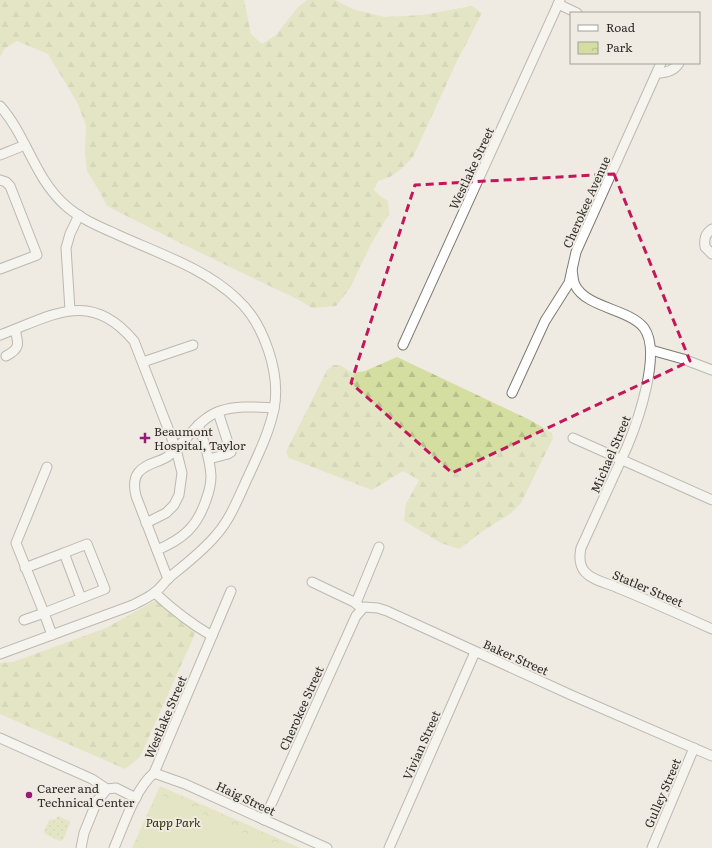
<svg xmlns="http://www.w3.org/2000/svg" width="712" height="848" viewBox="0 0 712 848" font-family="Literata,serif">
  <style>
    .grass { fill: url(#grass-dots) }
    .forest { fill: url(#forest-firs) }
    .park { fill: url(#park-crowns) }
    .garden { fill: #d5dea1 }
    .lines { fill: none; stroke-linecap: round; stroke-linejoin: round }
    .minor-casing { stroke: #7e7b72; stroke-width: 11 }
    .minor { stroke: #fff; stroke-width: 9 }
    .marked { fill: none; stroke: #c2185b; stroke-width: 3; stroke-dasharray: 8 5; stroke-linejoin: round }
    .poi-dot { fill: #951d79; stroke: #efebe2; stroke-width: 1.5 }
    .labels { text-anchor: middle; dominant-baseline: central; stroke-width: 4; stroke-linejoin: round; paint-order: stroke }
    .street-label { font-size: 12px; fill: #2f2d2a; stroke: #efebe2 }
    .poi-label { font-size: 12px; fill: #2f2d2a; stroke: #efebe2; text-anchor: start }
    .park-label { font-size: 12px; font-style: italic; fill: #2f3207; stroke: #efebe2 }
  </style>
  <defs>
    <pattern id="grass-dots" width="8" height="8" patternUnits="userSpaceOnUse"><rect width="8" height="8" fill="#d5dea1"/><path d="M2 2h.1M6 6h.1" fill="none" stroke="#b7bf8b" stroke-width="1.8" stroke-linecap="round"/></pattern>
    <pattern id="forest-firs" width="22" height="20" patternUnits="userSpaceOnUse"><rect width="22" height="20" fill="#d5dea1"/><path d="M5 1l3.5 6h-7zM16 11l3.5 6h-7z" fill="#b7bf8b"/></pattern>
    <pattern id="park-crowns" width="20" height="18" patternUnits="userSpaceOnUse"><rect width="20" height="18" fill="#d5dea1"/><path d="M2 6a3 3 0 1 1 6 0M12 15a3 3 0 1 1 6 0" fill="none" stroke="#b7bf8b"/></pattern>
  </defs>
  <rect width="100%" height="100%" fill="#efebe2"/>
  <path class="grass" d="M 58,816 L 69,821 L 70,823 L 63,840 L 60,841 L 45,834 L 44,831 L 49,820 L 56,819 Z"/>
  <g class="forest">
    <path d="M 0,0 L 244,0 L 251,34 L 262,44 L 276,35 L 298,7 L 307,0 L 335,0 L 353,9 L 384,17 L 422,15 L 472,6 L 482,13 L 457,61 L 413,157 L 400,170 L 390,177 L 378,181 L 374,190 L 379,195 L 388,201 L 389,214 L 371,244 L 350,288 L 336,306 L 312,308 L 299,300 L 178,242 L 107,206 L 100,192 L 87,171 L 85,153 L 86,125 L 77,102 L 48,54 L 17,41 L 4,49 L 0,57 Z"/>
    <path d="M 397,357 L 530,420 L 552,433 L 553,438 L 521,503 L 510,514 L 483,531 L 459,549 L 441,543 L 404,521 L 406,504 L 419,480 L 403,471 L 372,490 L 289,458 L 286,452 L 327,370 L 334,365 L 340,365 L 352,373 L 365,371 Z"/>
    <path d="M 156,600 L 197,629 L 140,757 L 125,769 L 0,714 L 0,663 L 13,662 L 106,628 Z"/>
  </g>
  <path class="park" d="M 160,786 L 300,848 L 132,848 Z"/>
  <path class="garden" d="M 161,795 L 265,843 L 263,848 L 135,848 L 156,798 Z"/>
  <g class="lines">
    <defs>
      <g id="minor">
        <path d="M 558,4 L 577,13"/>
        <path d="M 657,73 C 665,73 674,71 679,63"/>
        <path d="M 0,106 C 27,136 34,178 66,206 C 81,219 98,226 116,234 C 157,253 205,268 237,299 C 264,323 281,374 274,409 C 269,433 258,455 248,477 C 239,496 231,518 217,534 C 204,550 187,563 171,576 C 165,581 161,588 154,593 C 148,598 140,601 133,605 L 0,654"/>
        <path d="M 0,155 L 25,145"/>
        <path d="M 0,180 L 6,182 L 10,186 L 37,255 L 0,269"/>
        <path d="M 712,229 C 705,234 704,239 705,247 L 712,254"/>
        <path d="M 572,270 C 573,275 573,281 575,285 C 586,308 630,309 644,328 C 662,352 638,421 627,447 L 581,548 C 579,557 579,565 585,572 C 593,581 608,583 618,588 C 650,601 681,615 712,629"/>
        <path d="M 70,310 L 66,248 L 70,234 L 79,215"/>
        <path d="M 0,335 C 52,316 90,288 134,341 L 176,449 L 182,473 L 179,495 L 174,505 L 166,513 L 146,523"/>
        <path d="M 403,345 L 560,0"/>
        <path d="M 651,350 L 683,359 L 712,370"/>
        <path d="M 6,356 C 20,349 19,344 15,330"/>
        <path d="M 143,362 L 193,345"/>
        <path d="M 512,393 L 545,321 L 569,283 L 576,252 L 661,63"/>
        <path d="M 573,438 L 712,500"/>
        <path d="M 209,459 L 228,454 L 231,452 L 218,412"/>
        <path d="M 157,550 C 183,539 197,527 206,500 C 209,492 211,484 211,476 C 210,458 204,441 198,425"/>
        <path d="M 25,568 L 64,553"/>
        <path d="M 168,579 L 136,496 C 134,488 133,480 138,473 C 146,463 157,463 167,457 C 186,443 197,419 220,411 C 238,405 255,407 274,408"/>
        <path d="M 312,582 L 354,602 L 359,606"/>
        <path d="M 155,593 C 173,610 190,623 212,636"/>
        <path d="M 356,603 L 379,547"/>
        <path d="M 24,620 L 44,613 L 16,543 L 47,467"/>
        <path d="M 52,635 L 44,613 L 105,589 L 87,544 L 64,553 L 81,598"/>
        <path d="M 0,738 L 92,779 L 107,789"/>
        <path d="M 154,773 L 185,784 L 327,848"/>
        <path d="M 264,820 L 356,616 L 364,607 L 378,608 L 387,611 L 571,695 L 712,756"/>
        <path d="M 81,848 L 84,833 L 97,801 L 107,789 L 116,788 L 136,798"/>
        <path d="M 114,848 C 124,825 135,789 154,773 L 231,591"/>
        <path d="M 389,848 L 475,652"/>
        <path d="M 652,848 L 694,748"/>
      </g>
    </defs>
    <use href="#minor" class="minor-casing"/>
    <use href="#minor" class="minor"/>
  </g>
  <path d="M0 0H712V848H0ZM 614,174 L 690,361 L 452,473 L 351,383 L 415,185 Z" fill="#efebe2" fill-opacity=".55" fill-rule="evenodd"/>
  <path class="marked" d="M 614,174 L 690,361 L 452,473 L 351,383 L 415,185 Z"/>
  <g class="poi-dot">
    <path d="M143 432h4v4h4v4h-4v4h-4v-4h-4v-4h4z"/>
    <circle cx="29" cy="795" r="4"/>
  </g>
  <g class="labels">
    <g class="street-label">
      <text transform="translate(471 168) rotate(-65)">Westlake Street</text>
      <text transform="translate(586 202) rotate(-66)">Cherokee Avenue</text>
      <text transform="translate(610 454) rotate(-67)">Michael Street</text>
      <text transform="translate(648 588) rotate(23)">Statler Street</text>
      <text transform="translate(516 657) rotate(24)">Baker Street</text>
      <text transform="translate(301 708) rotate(-66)">Cherokee Street</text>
      <text transform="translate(165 717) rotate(-67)">Westlake Street</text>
      <text transform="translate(421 745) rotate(-66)">Vivian Street</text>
      <text transform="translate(662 793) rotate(-67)">Gulley Street</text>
      <text transform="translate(246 798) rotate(25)">Haig Street</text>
    </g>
    <g class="poi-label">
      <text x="154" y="431">Beaumont<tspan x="154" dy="14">Hospital, Taylor</tspan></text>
      <text x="37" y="788">Career and<tspan x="37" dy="14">Technical Center</tspan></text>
    </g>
    <g class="park-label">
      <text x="173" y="822">Papp Park</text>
    </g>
  </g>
  <rect x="570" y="12" width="130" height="52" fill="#efebe2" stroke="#a29f98"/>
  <rect x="578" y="25" width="20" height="6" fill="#ffffff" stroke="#a29f98"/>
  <text x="606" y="32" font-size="12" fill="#2f2d2a">Road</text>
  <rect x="578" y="42" width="20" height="12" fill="url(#park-crowns)" stroke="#a29f98"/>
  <text x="606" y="52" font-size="12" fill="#2f2d2a">Park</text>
</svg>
